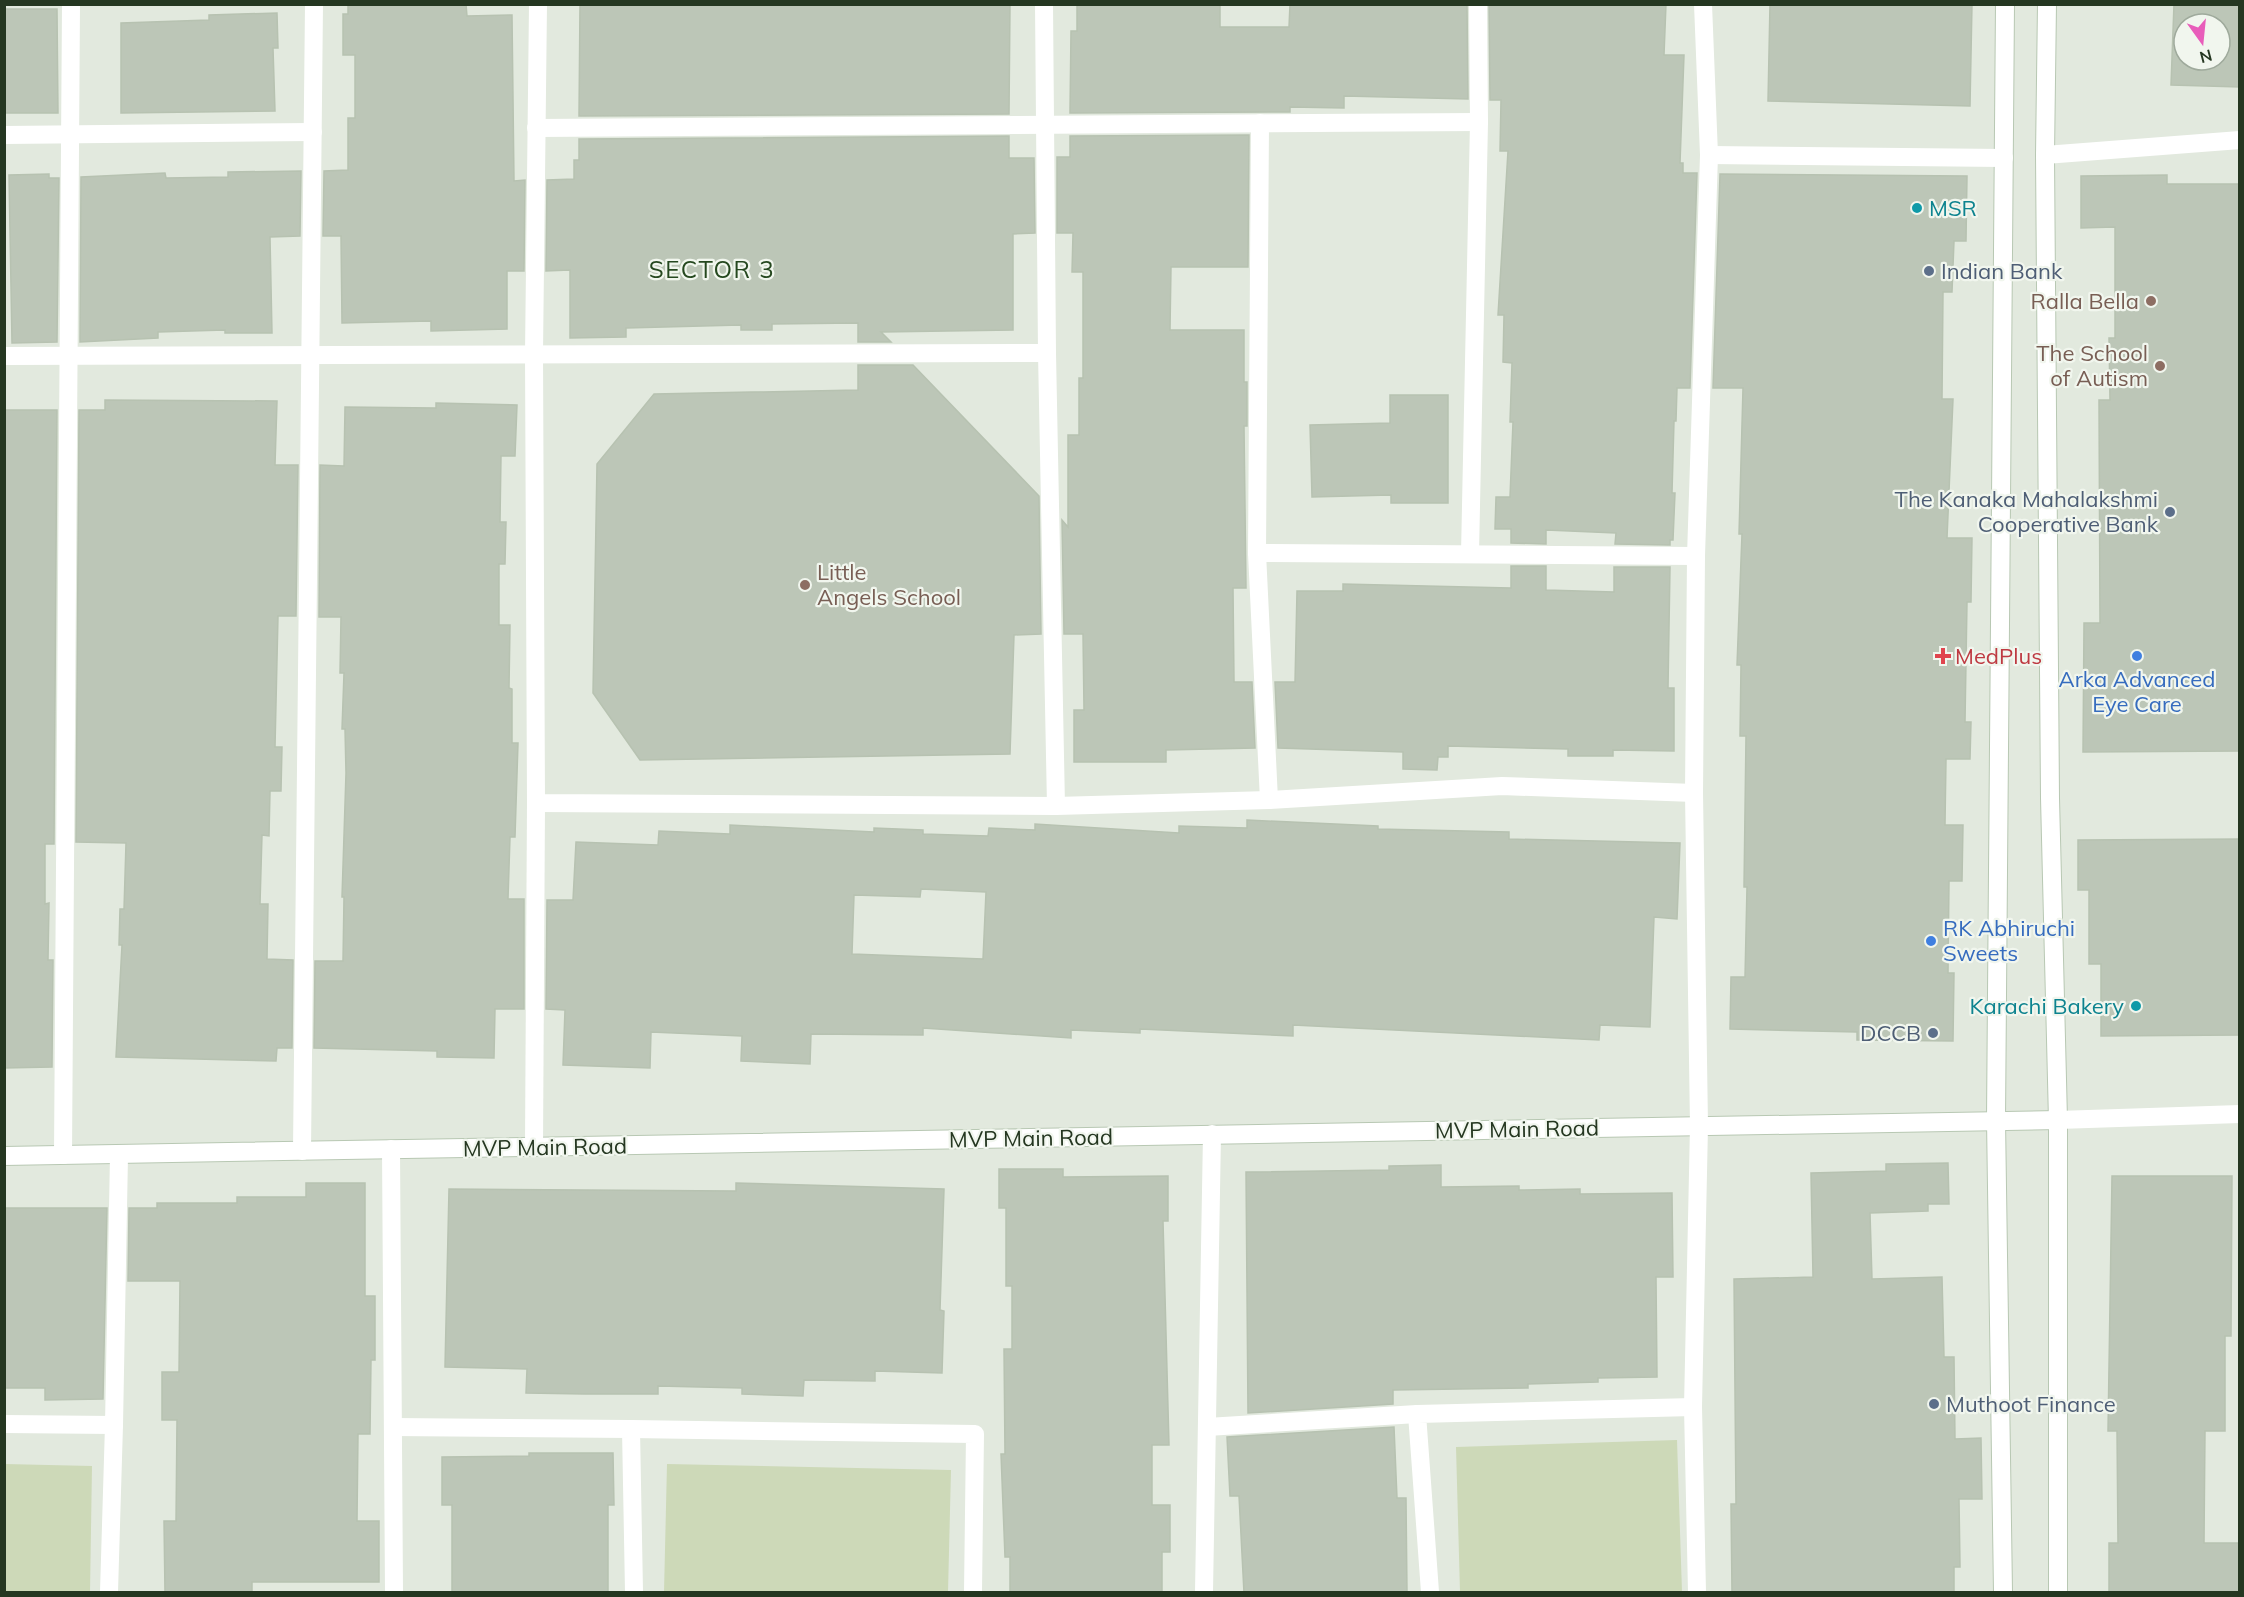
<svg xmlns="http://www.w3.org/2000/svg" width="2244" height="1597" viewBox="0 0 2244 1597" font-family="Mulish,sans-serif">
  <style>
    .green { fill: #cdd9b8 }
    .building { fill: #bcc6b7; stroke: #b7c2b1; stroke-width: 1.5; fill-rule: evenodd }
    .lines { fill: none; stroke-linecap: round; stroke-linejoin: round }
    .secondary-casing { stroke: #b8c8b3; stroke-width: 20 }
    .street { stroke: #fff; stroke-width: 18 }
    .secondary { stroke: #fff; stroke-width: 18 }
    .culture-dot { fill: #0f9aa8; stroke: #f1f6ee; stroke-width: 2 }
    .service-dot { fill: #5c6f8a; stroke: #f1f6ee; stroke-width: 2 }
    .education-dot { fill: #8d6e63; stroke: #f1f6ee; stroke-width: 2 }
    .health-dot { fill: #e0444e; stroke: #f1f6ee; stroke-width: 2 }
    .shop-dot { fill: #3f7fe0; stroke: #f1f6ee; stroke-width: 2 }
    .labels { text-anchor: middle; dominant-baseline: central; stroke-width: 4.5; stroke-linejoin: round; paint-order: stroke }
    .culture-label { font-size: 22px; fill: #0d838f; stroke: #f1f6ee; text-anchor: start }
    .service-label { font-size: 22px; fill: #4e5e75; stroke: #f1f6ee; text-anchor: start }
    .education-label { font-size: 22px; fill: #785e54; stroke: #f1f6ee; text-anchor: end }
    .health-label { font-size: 22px; fill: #be3a42; stroke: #f1f6ee; text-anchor: start }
    .shop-label { font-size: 22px; fill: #366cbe; stroke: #f1f6ee }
    .street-label { font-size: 22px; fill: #253721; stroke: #f1f6ee }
    .neighbourhood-label { font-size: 24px; letter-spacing: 1.5px; fill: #25481f; stroke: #f1f6ee }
  </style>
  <rect width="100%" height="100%" fill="#e2e9de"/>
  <g class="green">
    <path d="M 1677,1440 L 1682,1592 L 1460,1592 L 1456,1447 Z"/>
    <path d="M 5,1464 L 92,1466 L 90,1592 L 5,1592 Z"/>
    <path d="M 667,1464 L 951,1470 L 948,1592 L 664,1592 Z"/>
  </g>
  <g class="building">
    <path d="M 348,4 L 466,4 L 467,16 L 512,15 L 514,181 L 525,180 L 524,271 L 507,271 L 507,329 L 431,331 L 431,321 L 342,323 L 341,236 L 323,236 L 324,171 L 348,170 L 348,118 L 355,118 L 355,55 L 343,55 L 343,14 L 348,14 Z"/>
    <path d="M 580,4 L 1010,4 L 1009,114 L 579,116 Z"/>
    <path d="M 1077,4 L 1220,4 L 1220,27 L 1289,27 L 1290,4 L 1467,4 L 1468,99 L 1344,96 L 1344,108 L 1290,107 L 1290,112 L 1070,113 L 1071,31 L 1077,31 Z"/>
    <path d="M 1489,4 L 1666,4 L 1664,55 L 1684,55 L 1680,163 L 1683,163 L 1683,173 L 1697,173 L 1690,388 L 1677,388 L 1676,421 L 1674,421 L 1672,493 L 1675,493 L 1673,540 L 1670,540 L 1670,545 L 1615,544 L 1616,533 L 1546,530 L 1546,544 L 1511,543 L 1511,529 L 1495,529 L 1496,497 L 1510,497 L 1513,422 L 1510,422 L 1512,363 L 1503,362 L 1504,315 L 1498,315 L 1508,151 L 1500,151 L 1501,100 L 1490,100 Z"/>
    <path d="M 1770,4 L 1972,4 L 1970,106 L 1768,101 Z"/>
    <path d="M 2174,4 L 2240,4 L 2240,87 L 2171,85 ZM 2184,24 L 2220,24 L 2220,60 L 2184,60 Z"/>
    <path d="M 4,9 L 57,9 L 58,113 L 4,113 Z"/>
    <path d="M 277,13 L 278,48 L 273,48 L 275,111 L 121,113 L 121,23 L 209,20 L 209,15 Z"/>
    <path d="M 1249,135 L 1248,267 L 1171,267 L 1170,330 L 1244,330 L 1244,382 L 1247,382 L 1247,426 L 1244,426 L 1246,588 L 1233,588 L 1234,682 L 1252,682 L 1255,748 L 1166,750 L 1166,762 L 1074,762 L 1074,710 L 1084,710 L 1083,634 L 1064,634 L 1062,520 L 1068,527 L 1068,435 L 1079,435 L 1079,378 L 1083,378 L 1083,272 L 1072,272 L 1073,233 L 1057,233 L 1057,157 L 1070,157 L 1070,136 Z"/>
    <path d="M 1009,136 L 1009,158 L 1034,158 L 1035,233 L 1013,234 L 1013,330 L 881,332 L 891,342 L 858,342 L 858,323 L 772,324 L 772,330 L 741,330 L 741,325 L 626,328 L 626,337 L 570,338 L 570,270 L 546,271 L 547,180 L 574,179 L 574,160 L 579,160 L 579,139 Z"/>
    <path d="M 301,171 L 300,236 L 270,237 L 272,333 L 225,333 L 225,330 L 158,332 L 158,338 L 80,342 L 81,177 L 165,173 L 166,178 L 228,177 L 228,172 Z"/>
    <path d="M 49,174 L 49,178 L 59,178 L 57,342 L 12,343 L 9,175 Z"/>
    <path d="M 1720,174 L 1967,176 L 1966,241 L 1954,241 L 1952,292 L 1943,292 L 1942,399 L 1953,399 L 1947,538 L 1972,538 L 1971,602 L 1967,602 L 1965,722 L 1971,722 L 1970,759 L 1946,759 L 1945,825 L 1963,825 L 1962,881 L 1949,881 L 1948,973 L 1954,973 L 1953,1041 L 1857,1040 L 1857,1032 L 1730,1029 L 1731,977 L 1745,977 L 1747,887 L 1744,887 L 1746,736 L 1740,736 L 1741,665 L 1737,665 L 1742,534 L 1739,534 L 1743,388 L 1713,388 Z"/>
    <path d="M 2167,175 L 2167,184 L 2240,184 L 2240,751 L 2083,752 L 2084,623 L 2100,623 L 2099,400 L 2110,400 L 2109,338 L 2115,338 L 2115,227 L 2081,228 L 2081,176 Z"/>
    <path d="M 858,365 L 913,365 L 1039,496 L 1041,634 L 1014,635 L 1010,754 L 640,760 L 593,693 L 597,464 L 654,394 L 858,390 Z"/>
    <path d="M 1390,395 L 1448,395 L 1448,503 L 1391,503 L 1391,495 L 1312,497 L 1310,425 L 1390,423 Z"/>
    <path d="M 105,400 L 277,401 L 275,465 L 298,465 L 296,616 L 278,616 L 275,747 L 282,747 L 281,791 L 270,791 L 269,836 L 262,835 L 260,904 L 268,904 L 267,959 L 293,960 L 292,1048 L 277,1048 L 276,1061 L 116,1057 L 122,945 L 119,945 L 120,909 L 124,909 L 126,843 L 76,842 L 79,410 L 105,410 Z"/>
    <path d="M 436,403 L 517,405 L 515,456 L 501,456 L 500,522 L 506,522 L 505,564 L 499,564 L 499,625 L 510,625 L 509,688 L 512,689 L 512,743 L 518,743 L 515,837 L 510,837 L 508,899 L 524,899 L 524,1009 L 495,1009 L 494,1058 L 437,1057 L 437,1051 L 314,1048 L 315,961 L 343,961 L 344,897 L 342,897 L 346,773 L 345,729 L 342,729 L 344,673 L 340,673 L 341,617 L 319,617 L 320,465 L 344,466 L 345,407 L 436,408 Z"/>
    <path d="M 4,410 L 57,410 L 54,844 L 45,844 L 45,904 L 49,903 L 48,960 L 53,960 L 52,1067 L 4,1068 Z"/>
    <path d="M 1511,566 L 1546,566 L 1546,590 L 1614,592 L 1614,567 L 1670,567 L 1668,688 L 1674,688 L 1674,751 L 1613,750 L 1613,756 L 1568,756 L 1568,749 L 1448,746 L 1448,757 L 1438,757 L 1437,770 L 1403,769 L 1403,752 L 1278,748 L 1275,682 L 1295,682 L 1297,591 L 1343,591 L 1343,584 L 1511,588 Z"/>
    <path d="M 1247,820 L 1378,826 L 1378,829 L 1509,832 L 1509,839 L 1680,843 L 1677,919 L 1654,917 L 1650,1027 L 1600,1025 L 1599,1040 L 1293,1025 L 1293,1036 L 1140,1029 L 1140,1033 L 1071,1030 L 1071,1038 L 923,1028 L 923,1035 L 811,1034 L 810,1064 L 741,1061 L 742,1036 L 651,1032 L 650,1068 L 563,1065 L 565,1010 L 546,1009 L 547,900 L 573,900 L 576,842 L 658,845 L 659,831 L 730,834 L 730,825 L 874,832 L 874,828 L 923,830 L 923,834 L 988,836 L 989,828 L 1035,830 L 1035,824 L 1179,833 L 1179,826 L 1247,828 ZM 921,889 L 986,892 L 983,959 L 852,954 L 854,895 L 920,897 Z"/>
    <path d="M 2240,839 L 2240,1035 L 2101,1036 L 2101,964 L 2089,964 L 2089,890 L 2078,890 L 2078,840 Z"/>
    <path d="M 1948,1163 L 1949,1204 L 1928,1204 L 1928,1211 L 1870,1213 L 1872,1279 L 1942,1277 L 1944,1357 L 1954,1357 L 1955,1439 L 1981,1438 L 1982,1499 L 1959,1499 L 1960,1567 L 1954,1567 L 1954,1593 L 1732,1593 L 1731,1504 L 1736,1504 L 1734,1279 L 1813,1277 L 1811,1173 L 1886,1171 L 1886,1164 Z"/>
    <path d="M 1441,1165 L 1441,1187 L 1519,1186 L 1519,1190 L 1580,1189 L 1580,1194 L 1672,1193 L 1673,1277 L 1656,1277 L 1657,1377 L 1598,1378 L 1598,1382 L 1528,1384 L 1528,1388 L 1393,1390 L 1393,1404 L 1248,1413 L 1246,1172 L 1389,1170 L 1389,1166 Z"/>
    <path d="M 999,1169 L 1063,1169 L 1063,1177 L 1168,1176 L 1168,1221 L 1163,1221 L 1169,1445 L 1152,1445 L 1152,1505 L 1170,1505 L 1170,1552 L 1162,1552 L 1162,1593 L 1010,1593 L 1010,1557 L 1005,1557 L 1001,1454 L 1005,1454 L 1004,1349 L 1012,1349 L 1012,1286 L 1006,1286 L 1006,1208 L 999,1208 Z"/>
    <path d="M 2112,1176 L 2232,1176 L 2231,1336 L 2225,1336 L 2225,1431 L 2205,1431 L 2204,1543 L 2239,1543 L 2239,1593 L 2109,1593 L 2109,1543 L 2118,1543 L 2117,1431 L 2108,1431 Z"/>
    <path d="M 306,1183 L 365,1183 L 365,1296 L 375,1296 L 375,1360 L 371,1360 L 370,1434 L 358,1434 L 357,1521 L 379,1521 L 379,1582 L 252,1582 L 252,1593 L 165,1593 L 164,1521 L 176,1521 L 177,1420 L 162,1420 L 162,1372 L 179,1372 L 180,1281 L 128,1281 L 129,1208 L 157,1208 L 157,1203 L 237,1203 L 237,1197 L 306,1197 Z"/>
    <path d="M 736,1183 L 944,1189 L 940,1310 L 944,1311 L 942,1373 L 875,1371 L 875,1381 L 804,1380 L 803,1396 L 742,1394 L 742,1388 L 658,1386 L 658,1394 L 585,1394 L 526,1393 L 527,1369 L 445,1367 L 449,1189 L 736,1191 Z"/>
    <path d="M 4,1208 L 107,1208 L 103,1399 L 45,1400 L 45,1388 L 4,1388 Z"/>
    <path d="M 1394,1427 L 1397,1498 L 1406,1498 L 1407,1593 L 1244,1593 L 1239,1496 L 1230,1496 L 1227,1437 Z"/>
    <path d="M 529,1453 L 613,1453 L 614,1505 L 608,1505 L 608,1593 L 452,1593 L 452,1505 L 442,1505 L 442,1457 L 529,1456 Z"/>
  </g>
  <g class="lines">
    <defs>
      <g id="secondary">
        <path d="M 2047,4 L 2045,155 L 2050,798 L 2058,1120 L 2058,1592"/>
        <path d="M 4,1156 L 2058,1120"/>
        <path d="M 2003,1592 L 1996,1120 L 2005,4"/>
      </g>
    </defs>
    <use href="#secondary" class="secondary-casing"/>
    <g class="street">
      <path d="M 538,4 L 534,354 L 536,803 L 1056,806 L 1269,800 L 1502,786 L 1694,793"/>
      <path d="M 1044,4 L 1047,353 L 1056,806"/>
      <path d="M 1260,123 L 1257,553 L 1269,800"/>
      <path d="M 536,128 L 1479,122"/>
      <path d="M 4,135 L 313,132"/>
      <path d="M 1709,155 L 2004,158"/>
      <path d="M 2045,155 L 2240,140"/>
      <path d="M 4,356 L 1047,353"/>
      <path d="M 1257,553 L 1696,556"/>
      <path d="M 1470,554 L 1479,122 L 1478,4"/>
      <path d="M 2058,1120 L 2240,1114"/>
      <path d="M 534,1147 L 536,803"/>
      <path d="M 391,1149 L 394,1592"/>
      <path d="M 302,1151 L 314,4"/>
      <path d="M 63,1155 L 71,4"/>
      <path d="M 1693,1407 L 1697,1592"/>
      <path d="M 4,1424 L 114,1425 L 119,1155"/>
      <path d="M 393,1427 L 631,1429 L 634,1592"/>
      <path d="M 1207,1427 L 1417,1414"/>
      <path d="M 631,1429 L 975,1434 L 973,1592"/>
      <path d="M 109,1592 L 114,1425"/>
      <path d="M 1204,1592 L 1212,1134"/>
      <path d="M 1430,1592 L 1417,1414 L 1693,1407 L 1699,1126 L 1694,793 L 1696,556 L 1709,155 L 1703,4"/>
    </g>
    <use href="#secondary" class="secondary"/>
  </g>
  <g class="culture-dot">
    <circle cx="1917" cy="208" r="6"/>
    <circle cx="2136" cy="1006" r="6"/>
  </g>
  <g class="service-dot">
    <circle cx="1929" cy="271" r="6"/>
    <circle cx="2170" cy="512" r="6"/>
    <circle cx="1933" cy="1033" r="6"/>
    <circle cx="1934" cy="1404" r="6"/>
  </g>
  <g class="education-dot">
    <circle cx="2151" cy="301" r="6"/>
    <circle cx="2160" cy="366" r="6"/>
    <circle cx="805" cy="585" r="6"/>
  </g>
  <path class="health-dot" d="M1940 647h6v6h6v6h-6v6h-6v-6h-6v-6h6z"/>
  <g class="shop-dot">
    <circle cx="2137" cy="656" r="6"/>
    <circle cx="1931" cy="941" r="6"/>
  </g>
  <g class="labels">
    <g class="culture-label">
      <text x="1929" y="208">MSR</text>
      <text x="2124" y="1006" text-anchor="end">Karachi Bakery</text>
    </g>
    <g class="service-label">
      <text x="1941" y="271">Indian Bank</text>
      <text x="2158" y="499" text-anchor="end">The Kanaka Mahalakshmi<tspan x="2158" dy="25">Cooperative Bank</tspan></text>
      <text x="1921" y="1033" text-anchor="end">DCCB</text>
      <text x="1946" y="1404">Muthoot Finance</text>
    </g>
    <g class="education-label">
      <text x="2139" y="301">Ralla Bella</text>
      <text x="2148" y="353">The School<tspan x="2148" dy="25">of Autism</tspan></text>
      <text x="817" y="572" text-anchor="start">Little<tspan x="817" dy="25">Angels School</tspan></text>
    </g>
    <g class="health-label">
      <text x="1955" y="656">MedPlus</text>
    </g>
    <g class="shop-label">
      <text x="2137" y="679">Arka Advanced<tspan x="2137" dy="25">Eye Care</tspan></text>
      <text x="1943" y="928" text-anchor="start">RK Abhiruchi<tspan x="1943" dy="25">Sweets</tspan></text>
    </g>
    <g class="street-label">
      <text transform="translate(1517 1129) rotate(-1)">MVP Main Road</text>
      <text transform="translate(1031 1138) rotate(-1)">MVP Main Road</text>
      <text transform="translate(545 1147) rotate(-1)">MVP Main Road</text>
    </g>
    <g class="neighbourhood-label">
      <text x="712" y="269">SECTOR 3</text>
    </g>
  </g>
  <rect width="2244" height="1597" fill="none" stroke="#253721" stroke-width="12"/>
  <g transform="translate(2202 42) rotate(165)"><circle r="28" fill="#f1f6ee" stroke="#9faa9c" stroke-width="1.5"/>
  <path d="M0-4.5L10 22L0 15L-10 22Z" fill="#e85dba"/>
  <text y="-9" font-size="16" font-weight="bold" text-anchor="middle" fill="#253721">N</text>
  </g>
</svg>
